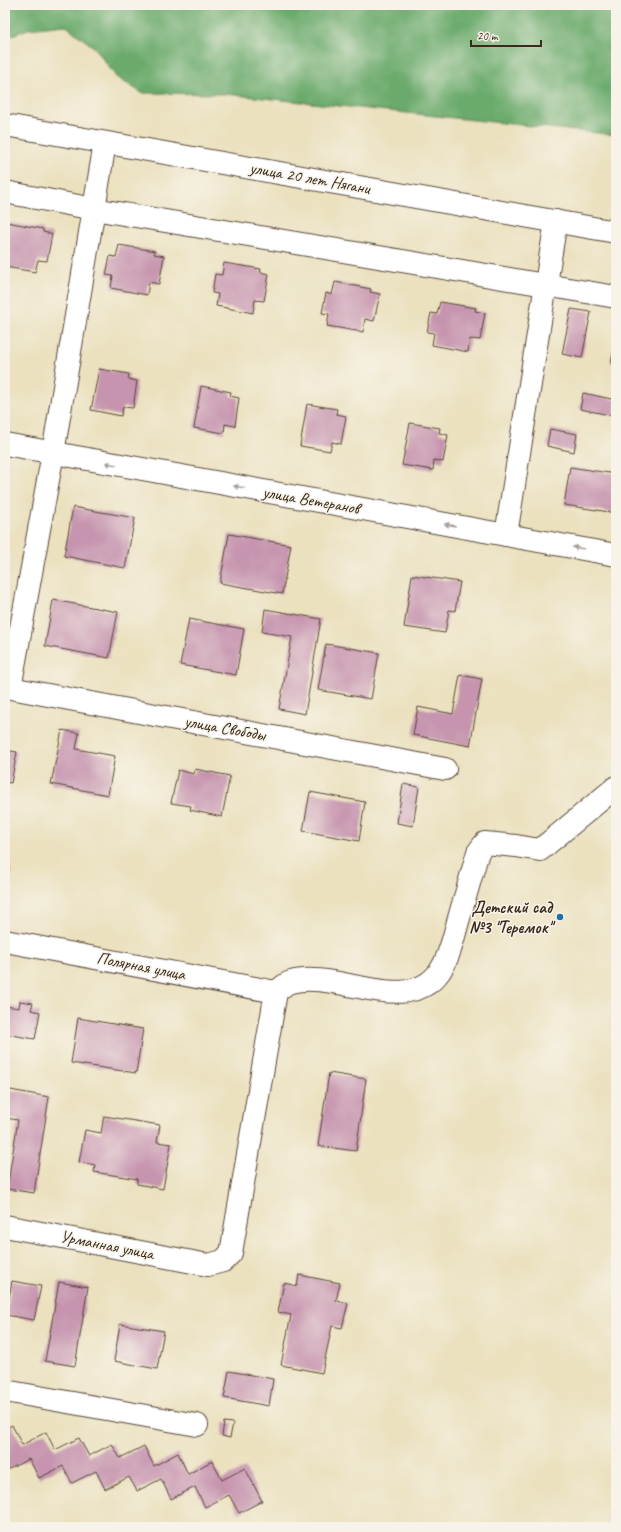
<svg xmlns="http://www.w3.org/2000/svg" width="621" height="1532" viewBox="0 0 621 1532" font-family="Caveat,sans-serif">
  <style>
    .forest { fill: #6baa6c; stroke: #536a45 }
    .building { fill: #c694af }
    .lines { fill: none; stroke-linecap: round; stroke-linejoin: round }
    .minor-casing { stroke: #554536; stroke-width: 24 }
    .minor { stroke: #fff; stroke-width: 22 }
    .oneway { fill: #a79f9a }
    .poi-dot { fill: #1f6fb2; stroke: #f7f3e8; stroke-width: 1.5 }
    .labels { text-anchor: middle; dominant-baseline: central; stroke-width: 3; stroke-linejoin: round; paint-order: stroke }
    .street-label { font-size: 17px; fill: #3b2a1e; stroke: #f7f3e8 }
    .poi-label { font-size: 17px; font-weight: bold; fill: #3b2a1e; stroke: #f7f3e8; text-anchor: end }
  </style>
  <rect width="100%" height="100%" fill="#f7f3e8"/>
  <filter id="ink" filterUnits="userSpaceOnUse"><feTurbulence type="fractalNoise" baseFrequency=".025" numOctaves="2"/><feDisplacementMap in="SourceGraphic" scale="8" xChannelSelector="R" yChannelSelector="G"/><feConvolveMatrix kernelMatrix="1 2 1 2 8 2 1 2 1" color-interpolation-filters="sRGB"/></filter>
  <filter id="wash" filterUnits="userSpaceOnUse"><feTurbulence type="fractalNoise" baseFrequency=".012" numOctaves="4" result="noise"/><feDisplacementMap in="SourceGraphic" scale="16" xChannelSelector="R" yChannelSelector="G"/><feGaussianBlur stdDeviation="0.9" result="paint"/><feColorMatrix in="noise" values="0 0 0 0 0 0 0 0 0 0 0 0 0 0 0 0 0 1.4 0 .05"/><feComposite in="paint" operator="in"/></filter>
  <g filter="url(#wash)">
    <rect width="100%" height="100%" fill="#ebe1bf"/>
    <path class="forest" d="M 5,5 L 616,5 L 616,135 L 225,94 L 142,93 L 116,77 L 96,49 L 65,25 L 28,29 L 5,38 Z"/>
    <g id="blocks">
      <g class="building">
        <path d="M 7,222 L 43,229 L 43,232 L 52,234 L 47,261 L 38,260 L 35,272 L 5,267 L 5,234 Z"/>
        <path d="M 119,245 L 155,251 L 154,254 L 164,256 L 159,284 L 149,282 L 147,295 L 111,288 L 113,276 L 106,275 L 110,256 L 116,257 Z"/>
        <path d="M 224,263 L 261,269 L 260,272 L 269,274 L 264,301 L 255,300 L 253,313 L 216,306 L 218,294 L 212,293 L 215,274 L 222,275 Z"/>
        <path d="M 335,282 L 371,289 L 370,292 L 380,294 L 374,321 L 365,319 L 363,332 L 327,326 L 329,314 L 322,313 L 326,293 L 332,295 Z"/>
        <path d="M 440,302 L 476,308 L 475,311 L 485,313 L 480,340 L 470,339 L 468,352 L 432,345 L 434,333 L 427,332 L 431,313 L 437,314 Z"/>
        <path d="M 571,309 L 591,312 L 582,358 L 562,354 Z"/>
        <path d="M 615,343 L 616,343 L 616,364 L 611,363 Z"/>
        <path d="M 99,369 L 129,374 L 128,379 L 137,381 L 133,408 L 123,407 L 121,416 L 91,410 Z"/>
        <path d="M 201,386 L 231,392 L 230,396 L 239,398 L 235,426 L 225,424 L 224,433 L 194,428 Z"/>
        <path d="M 583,393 L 616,400 L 615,416 L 580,409 Z"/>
        <path d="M 307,404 L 337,409 L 336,414 L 346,416 L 341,444 L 332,442 L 330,451 L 300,446 Z"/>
        <path d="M 410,423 L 440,428 L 439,433 L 448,435 L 443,462 L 434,460 L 433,470 L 402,465 Z"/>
        <path d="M 550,429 L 577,434 L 574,452 L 547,446 Z"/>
        <path d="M 570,467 L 616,474 L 616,513 L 564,505 Z"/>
        <path d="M 73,507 L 135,518 L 125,568 L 64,556 Z"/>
        <path d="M 229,534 L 291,545 L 282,594 L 220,583 Z"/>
        <path d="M 412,575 L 460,582 L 455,611 L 449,610 L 445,633 L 404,627 Z"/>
        <path d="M 53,600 L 118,612 L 109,658 L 45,646 Z"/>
        <path d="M 265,609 L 321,619 L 305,714 L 279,709 L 292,637 L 262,632 Z"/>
        <path d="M 189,619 L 244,629 L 236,675 L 180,665 Z"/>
        <path d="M 326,644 L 379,653 L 371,699 L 318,690 Z"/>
        <path d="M 460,675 L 482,679 L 470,746 L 413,735 L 418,707 L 453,714 Z"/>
        <path d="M 62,730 L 79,733 L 76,749 L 115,756 L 108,795 L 51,784 Z"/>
        <path d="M 5,750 L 17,752 L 11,783 L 5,782 Z"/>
        <path d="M 195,769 L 230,776 L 222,817 L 190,810 L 191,806 L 171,803 L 178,770 L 194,774 Z"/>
        <path d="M 403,784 L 419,787 L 413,826 L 397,823 Z"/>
        <path d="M 310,792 L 365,802 L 359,841 L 303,831 Z"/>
        <path d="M 5,863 L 10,864 L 6,886 L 5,886 Z"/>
        <path d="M 20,1001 L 33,1003 L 31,1010 L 40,1012 L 35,1039 L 5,1034 L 5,1006 L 19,1008 Z"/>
        <path d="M 78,1018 L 143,1029 L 136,1073 L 71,1063 Z"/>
        <path d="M 329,1073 L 366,1079 L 356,1151 L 318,1146 Z"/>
        <path d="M 5,1089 L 49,1097 L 34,1193 L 7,1189 L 18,1120 L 5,1118 Z"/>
        <path d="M 104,1116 L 160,1125 L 157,1142 L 171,1144 L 163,1189 L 137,1184 L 137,1179 L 94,1172 L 95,1165 L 79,1162 L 85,1130 L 101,1133 Z"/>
        <path d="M 299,1275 L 340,1283 L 336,1301 L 348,1303 L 342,1328 L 332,1326 L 322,1373 L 281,1365 L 291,1315 L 278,1312 L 284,1283 L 297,1286 Z"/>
        <path d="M 12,1281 L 41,1286 L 34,1320 L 6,1315 Z"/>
        <path d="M 59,1282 L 88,1287 L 75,1366 L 45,1361 Z"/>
        <path d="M 120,1324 L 164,1331 L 157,1369 L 114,1361 Z"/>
        <path d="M 229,1371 L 273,1379 L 269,1406 L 224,1398 Z"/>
        <path d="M 224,1422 L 233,1423 L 230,1438 L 222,1436 Z"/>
        <path d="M 12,1425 L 22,1445 L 46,1432 L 55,1450 L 79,1438 L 89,1456 L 112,1444 L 120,1458 L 144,1446 L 154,1466 L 178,1453 L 188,1474 L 212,1461 L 222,1480 L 245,1468 L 262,1501 L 239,1513 L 229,1495 L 205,1507 L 195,1487 L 171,1499 L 161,1479 L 137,1491 L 129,1477 L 105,1489 L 96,1471 L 72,1483 L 63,1466 L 39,1478 L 29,1459 L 5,1471 L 5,1429 Z"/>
      </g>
    </g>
  </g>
  <g filter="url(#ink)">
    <use href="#blocks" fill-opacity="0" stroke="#554536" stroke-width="1"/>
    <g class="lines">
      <defs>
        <g id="minor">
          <path d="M 5,125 L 616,232"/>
          <path d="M 5,192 L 94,209 L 616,297"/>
          <path d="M 5,444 L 616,555"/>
          <path d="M 506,535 L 556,221"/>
          <path d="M 5,687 L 445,769"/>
          <path d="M 10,688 L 53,453 L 105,143"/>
          <path d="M 5,941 L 276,992"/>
          <path d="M 5,1226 L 208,1265 L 223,1261 L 231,1253 L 276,992 C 280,989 286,983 291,982 C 336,969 408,1018 440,971 C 449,958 453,940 457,925 C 464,901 471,876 478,852 L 485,843 L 516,846 L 540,850 L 616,787"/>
          <path d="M 5,1391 L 197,1425"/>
        </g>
      </defs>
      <use href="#minor" class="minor-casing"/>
      <use href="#minor" class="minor"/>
    </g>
    <defs><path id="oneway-solid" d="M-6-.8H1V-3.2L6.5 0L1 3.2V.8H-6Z"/></defs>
    <g class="oneway">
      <use href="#oneway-solid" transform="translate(111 464) rotate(-170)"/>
      <use href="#oneway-solid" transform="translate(239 487) rotate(-170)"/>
      <use href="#oneway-solid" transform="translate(450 525) rotate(-170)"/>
      <use href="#oneway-solid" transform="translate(578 548) rotate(-170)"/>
    </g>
  </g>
  <circle class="poi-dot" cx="560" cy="917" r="4"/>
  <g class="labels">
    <g class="street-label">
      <text transform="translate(310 178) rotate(10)">улица 20 лет Нягани</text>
      <text transform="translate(311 500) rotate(10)">улица Ветеранов</text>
      <text transform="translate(225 728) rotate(10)">улица Свободы</text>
      <text transform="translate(141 966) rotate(11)">Полярная улица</text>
      <text transform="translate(107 1245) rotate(11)">Урманная улица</text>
    </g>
    <g class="poi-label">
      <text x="552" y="907">Детский сад<tspan x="552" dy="20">№3 "Теремок"</tspan></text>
    </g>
  </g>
  <rect width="621" height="1532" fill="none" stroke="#f7f3e8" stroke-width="20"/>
  <path d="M471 40v6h70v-6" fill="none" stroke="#3b2a1e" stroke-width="2"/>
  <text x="477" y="40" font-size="12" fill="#3b2a1e" stroke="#f7f3e8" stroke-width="3" paint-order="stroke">20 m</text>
</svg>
